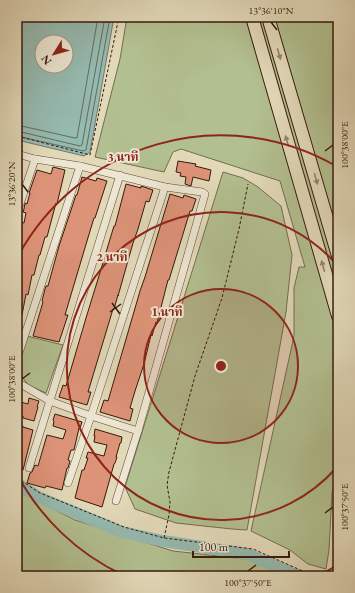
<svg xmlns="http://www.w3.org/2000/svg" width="355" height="593" viewBox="0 0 355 593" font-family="'EB Garamond','Noto Serif Thai',serif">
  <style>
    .green { fill: #b2bf90; stroke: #756c4e }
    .water { fill: #95bab0; stroke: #70796e; fill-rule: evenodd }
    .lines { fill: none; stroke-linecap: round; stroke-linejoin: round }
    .shore { stroke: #66695e; stroke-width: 1 }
    .river { stroke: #95bab0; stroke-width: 12 }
    .building { fill: #dd9378; stroke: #38180b }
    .minor-casing { stroke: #624836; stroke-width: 8 }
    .motorway-casing { stroke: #38180b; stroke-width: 14 }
    .path { stroke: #38180b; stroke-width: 1; stroke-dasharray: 3 2; stroke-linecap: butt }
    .minor { stroke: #ece6d2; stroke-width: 7 }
    .motorway { stroke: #e2d9b9; stroke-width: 12 }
    .oneway { fill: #96826b }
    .ticks { fill: none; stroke: #38180b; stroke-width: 1.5 }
    .ring { fill: none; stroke: #8f2418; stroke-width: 2 }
    .centre { fill: #8f2418; stroke: #ece6d2; stroke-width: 2 }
    .ring-label { font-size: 12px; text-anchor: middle; font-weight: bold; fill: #8f2418; stroke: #ece6d2; stroke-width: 4; stroke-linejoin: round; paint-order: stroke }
    .neatline { fill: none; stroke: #38180b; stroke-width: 1.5 }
    .ticks-label { font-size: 10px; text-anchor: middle; fill: #38180b }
  </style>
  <rect width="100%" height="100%" fill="#e2d9b9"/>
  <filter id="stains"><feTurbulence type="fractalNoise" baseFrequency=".005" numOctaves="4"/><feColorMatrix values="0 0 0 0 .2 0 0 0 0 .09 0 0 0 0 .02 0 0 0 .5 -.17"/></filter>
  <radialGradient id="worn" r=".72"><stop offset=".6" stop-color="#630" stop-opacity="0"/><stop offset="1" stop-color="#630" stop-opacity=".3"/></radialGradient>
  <g class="green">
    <path d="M 127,17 L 338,17 L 338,463 L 332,493 L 329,550 L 326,569 L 308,564 L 290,550 L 251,531 L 294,336 L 294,288 L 299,267 L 305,267 L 280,181 L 181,149 L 173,152 L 164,172 L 95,157 L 120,59 Z"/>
    <path d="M 223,172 L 243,178 L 258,187 L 281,206 L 292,255 L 286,312 L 247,530 L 232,529 L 176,523 L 135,509 L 125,487 Z"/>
    <path d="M 27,336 L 63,345 L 46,393 L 28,385 L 23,378 L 18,367 Z"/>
    <path d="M 17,491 L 75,520 L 173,551 L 264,561 L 288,576 L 17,576 Z"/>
  </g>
  <path class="water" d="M 17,17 L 114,17 L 90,152 L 84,156 L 17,140 ZM 42,42 L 66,42 L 66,66 L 42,66 Z"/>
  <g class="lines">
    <g class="shore">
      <path d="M 17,125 L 75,138 L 77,138 L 98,17"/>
      <path d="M 17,131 L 80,146 L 82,145 L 105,17"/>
      <path d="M 17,136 L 83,151 L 86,150 L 110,17"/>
    </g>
    <path class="river" d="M 17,483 L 38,497 L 122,532 L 163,541 L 247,554 L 299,576"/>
  </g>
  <g class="building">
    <path d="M 178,161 L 196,164 L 195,166 L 211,170 L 209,181 L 193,177 L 191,186 L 185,184 L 186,177 L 180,176 L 181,173 L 176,172 Z"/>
    <path d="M 53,167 L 65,170 L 57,204 L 56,203 L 47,237 L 45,237 L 40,255 L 39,255 L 34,275 L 32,275 L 28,295 L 26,294 L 22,315 L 17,313 L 17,284 L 18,278 L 17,278 L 17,233 L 20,222 L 24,223 L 26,213 L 23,212 L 24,209 L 25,203 L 27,204 L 30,193 L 29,193 L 37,170 L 51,174 Z"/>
    <path d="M 82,177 L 96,181 L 97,178 L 107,181 L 95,218 L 94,218 L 90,231 L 70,298 L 65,315 L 68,315 L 59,342 L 33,336 L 43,302 L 42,301 L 45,289 L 46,286 L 48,286 L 59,246 L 76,195 L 77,195 Z"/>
    <path d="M 126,184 L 141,188 L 141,186 L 153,190 L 149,202 L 146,201 L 138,229 L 133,243 L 118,296 L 118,295 L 114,309 L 113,309 L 88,392 L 91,392 L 87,405 L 59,397 L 63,385 L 66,386 L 86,318 L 102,266 L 110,239 L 114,226 L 115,226 Z"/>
    <path d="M 170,194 L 183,198 L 184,195 L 196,199 L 192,211 L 190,211 L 169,280 L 168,280 L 157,323 L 156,322 L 152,336 L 151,335 L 144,364 L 135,391 L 130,408 L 133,409 L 130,421 L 100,412 L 104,400 L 108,401 L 140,291 L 145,277 Z"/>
    <path d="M 29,398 L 39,401 L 37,407 L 38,407 L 34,421 L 23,418 L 23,416 L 17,414 L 17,401 L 28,404 Z"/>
    <path d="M 55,414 L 82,422 L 80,428 L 79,428 L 74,450 L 71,450 L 68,460 L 70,461 L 68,468 L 67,468 L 62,490 L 46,486 L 45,488 L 27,483 L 30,473 L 32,472 L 35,465 L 38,466 L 47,435 L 63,439 L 66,430 L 53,426 L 54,421 L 53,420 Z"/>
    <path d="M 17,424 L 23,426 L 23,427 L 33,430 L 23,470 L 17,469 Z"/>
    <path d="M 95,429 L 122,437 L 121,443 L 120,443 L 116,457 L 117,457 L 115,463 L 114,464 L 102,507 L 75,498 L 82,470 L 84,470 L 88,458 L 86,458 L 88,452 L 104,456 L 107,445 L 94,442 L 95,436 L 94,436 Z"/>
  </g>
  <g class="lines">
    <defs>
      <g id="minor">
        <path d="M 17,154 L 35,159 L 80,166 L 165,187 L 202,192 L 205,194 L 138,431 L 116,501"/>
        <path d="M 17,213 L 35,159"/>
        <path d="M 17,359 L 80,166"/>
        <path d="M 17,373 L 18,377 L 17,382"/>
        <path d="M 17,382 L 50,401 L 91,416 L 138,431"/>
        <path d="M 29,468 L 120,175"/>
        <path d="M 68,483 L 91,416 L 165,187"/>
      </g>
      <g id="motorway">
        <path d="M 252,17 L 338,316"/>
        <path d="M 268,17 L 338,256"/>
      </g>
    </defs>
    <use href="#minor" class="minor-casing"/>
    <use href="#motorway" class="motorway-casing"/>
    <g class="path">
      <path d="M 17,136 L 90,155 L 119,17"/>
      <path d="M 17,478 L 40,493 L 124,527 L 164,538 L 253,549 L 314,576"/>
      <path d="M 164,538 L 169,515 L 170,502 L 167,485 L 169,472 L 195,376 L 222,298 L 239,229 L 248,184"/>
    </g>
    <use href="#minor" class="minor"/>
    <use href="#motorway" class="motorway"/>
  </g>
  <defs><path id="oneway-solid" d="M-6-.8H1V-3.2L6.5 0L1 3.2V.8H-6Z"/></defs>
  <g class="oneway">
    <use href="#oneway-solid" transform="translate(279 54) rotate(74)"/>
    <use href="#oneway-solid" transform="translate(287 141) rotate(-106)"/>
    <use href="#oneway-solid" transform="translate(316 179) rotate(74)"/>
    <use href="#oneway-solid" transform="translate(323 266) rotate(-105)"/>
  </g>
  <path class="ticks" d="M 271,22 L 277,30M 325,151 L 333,145M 22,184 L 28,192M 112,303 L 120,314M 110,312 L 121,304M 22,379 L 30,373M 325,513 L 333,507M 248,571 L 256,565"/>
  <circle cx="221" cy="366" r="77" fill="#8f2418" fill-opacity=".12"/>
  <g class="ring">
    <circle cx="221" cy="366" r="77"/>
    <path d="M337 467A154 154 0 1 1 337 265"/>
    <path d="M336 566A231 231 0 0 1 319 575M123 575A231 231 0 0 1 17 474M17 258A231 231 0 0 1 336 166"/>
  </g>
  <circle cx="221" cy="366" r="6" class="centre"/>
  <g class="ring-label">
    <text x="123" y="161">3 นาที</text>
    <text x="112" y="261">2 นาที</text>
    <text x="167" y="316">1 นาที</text>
  </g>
  <rect width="355" height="593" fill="none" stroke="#e2d9b9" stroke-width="44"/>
  <g transform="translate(54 54) rotate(233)"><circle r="19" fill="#ece6d2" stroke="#a49482"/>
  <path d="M0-3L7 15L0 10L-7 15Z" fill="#8f2418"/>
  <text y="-6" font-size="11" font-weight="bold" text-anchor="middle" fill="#38180b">N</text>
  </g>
  <path d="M193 551v6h96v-6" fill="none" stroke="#38180b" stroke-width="2"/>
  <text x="199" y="551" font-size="12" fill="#38180b" stroke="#ece6d2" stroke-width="3" paint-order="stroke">100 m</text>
  <rect x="22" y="22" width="311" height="549" class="neatline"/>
  <g class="ticks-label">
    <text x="271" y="14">13°36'10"N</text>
    <text transform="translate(344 145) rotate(-90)" y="4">100°38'00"E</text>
    <text transform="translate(11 184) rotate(-90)" y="4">13°36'20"N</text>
    <text transform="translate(11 379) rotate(-90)" y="4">100°38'00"E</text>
    <text transform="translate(344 507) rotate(-90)" y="4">100°37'50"E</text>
    <text x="248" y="586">100°37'50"E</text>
  </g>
  <rect width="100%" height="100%" filter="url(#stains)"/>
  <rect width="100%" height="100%" fill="url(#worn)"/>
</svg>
